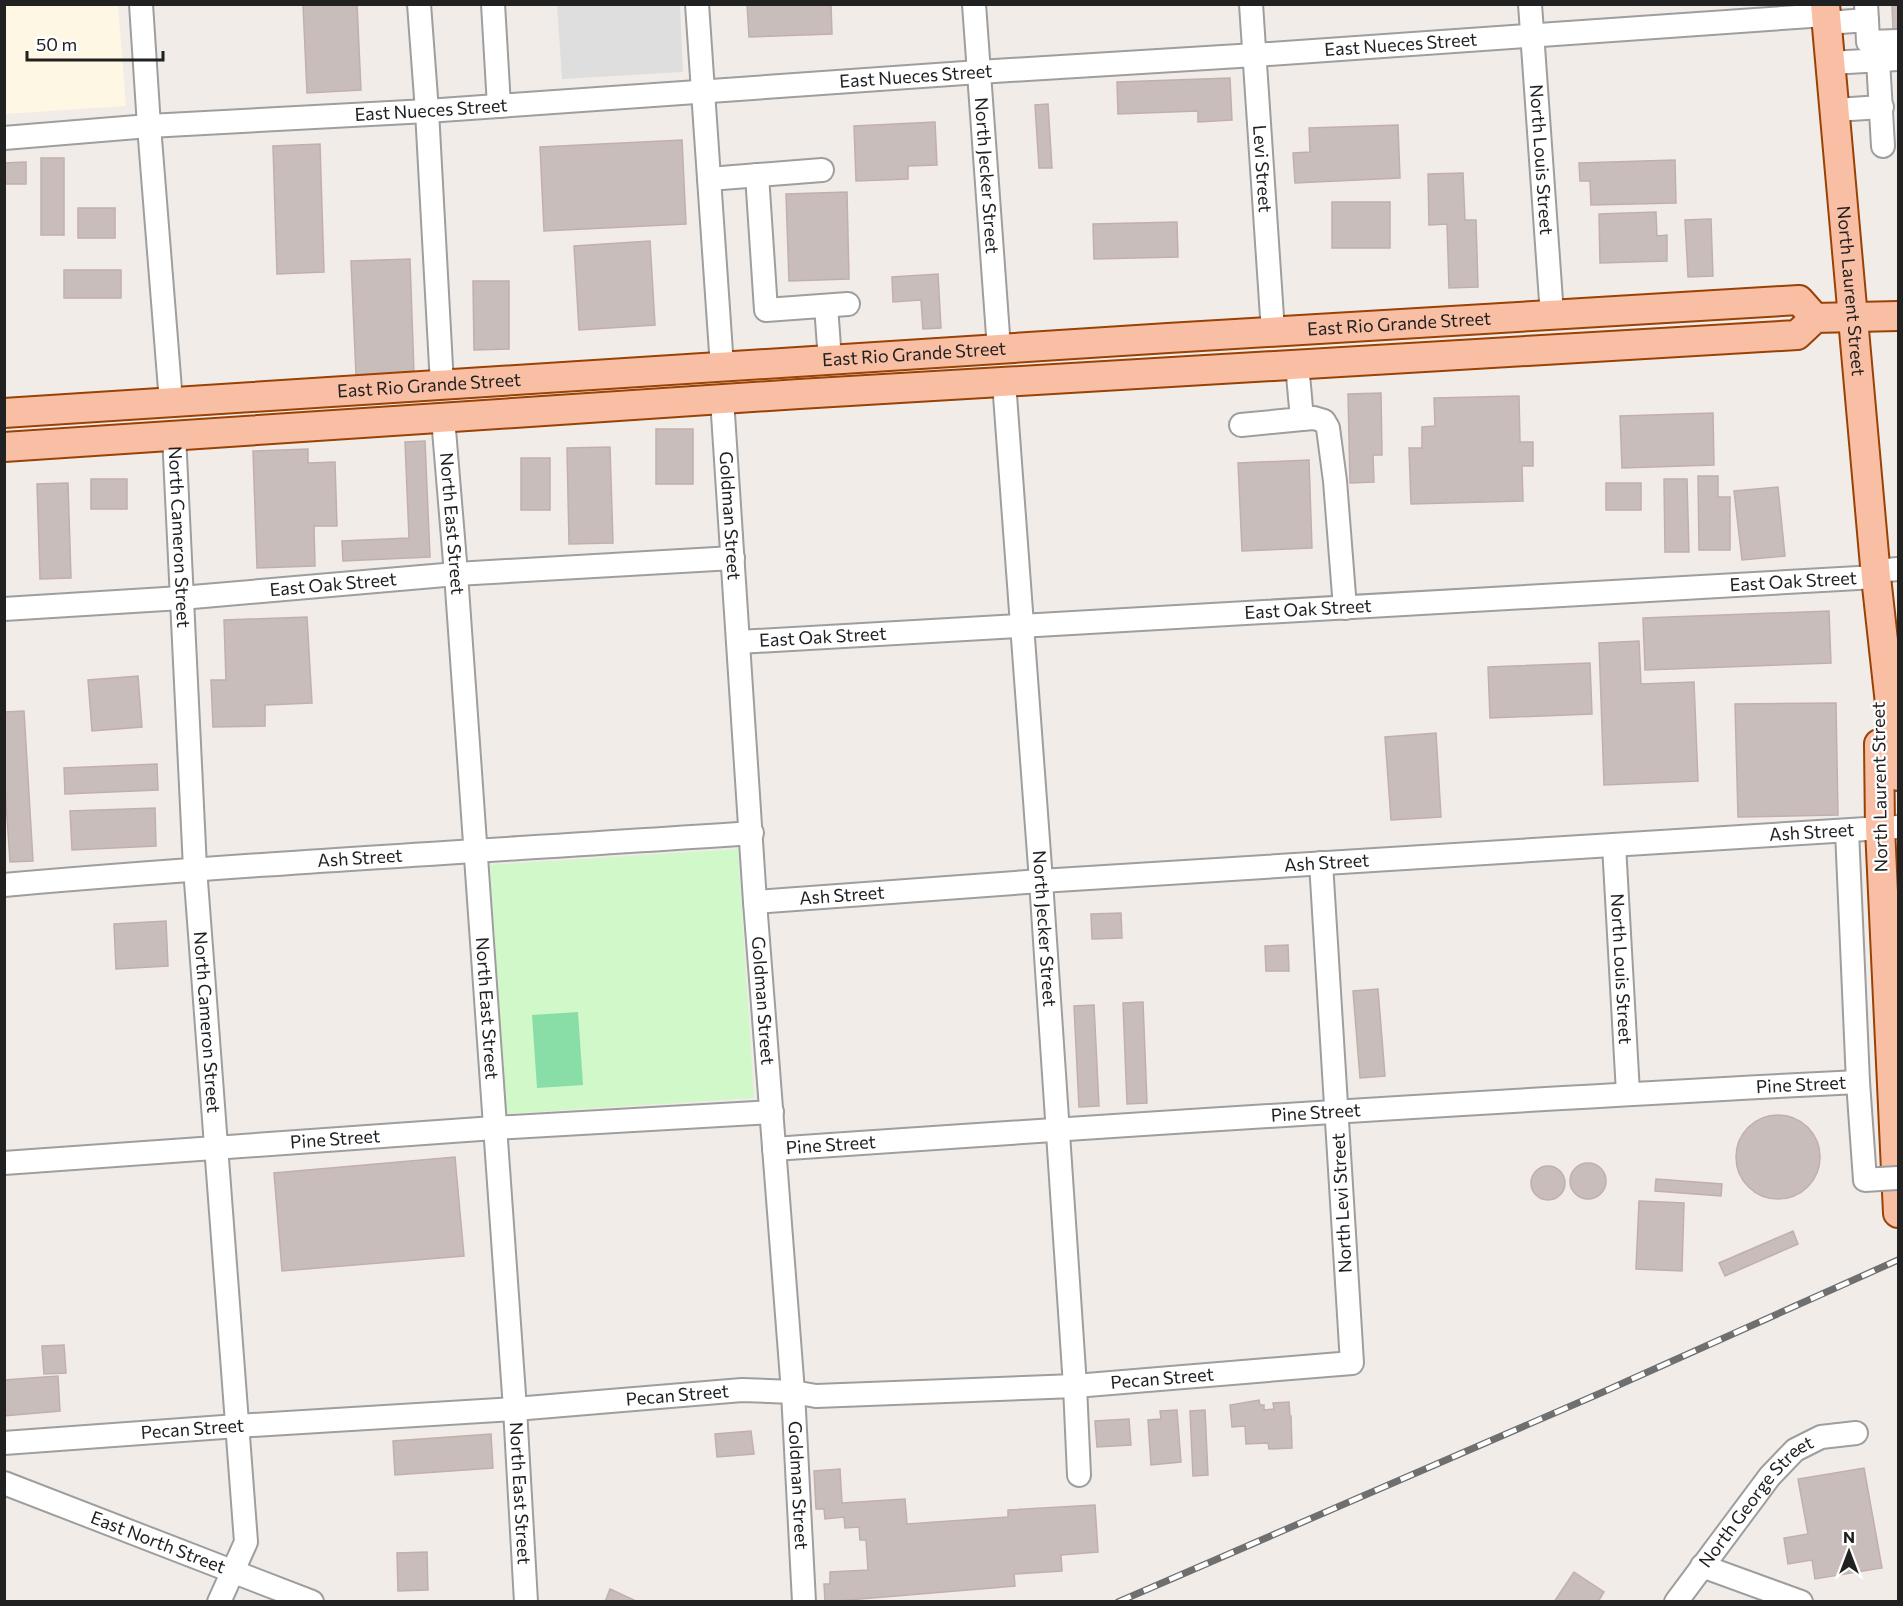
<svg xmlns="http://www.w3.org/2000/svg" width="1903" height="1606" viewBox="0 0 1903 1606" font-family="Commissioner,sans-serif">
<rect width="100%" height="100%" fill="#f1ece8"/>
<!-- residential -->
<path fill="#dfdede" d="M557,5H680L683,72L562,79Z"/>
<!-- education -->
<path fill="#fef7e4" d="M5,4L118,5L126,106L5,114Z"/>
<!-- park -->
<path fill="#d0f8c8" d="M738,849L754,1098L506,1114L490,865Z"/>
<!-- pitch -->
<path fill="#89dda7" d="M578,1012L583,1085L537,1088L532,1015Z"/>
<!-- building -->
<path fill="#c9bdbb" stroke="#c2afab" stroke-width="1.5" d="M303,4H357L361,90L307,93Z
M747,4H831L832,34L749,37Z
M1892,4H1898V29H1893Z
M1230,78L1232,120L1198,122V111L1118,114L1117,82Z
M1048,104L1052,168H1039L1035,105Z
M935,122L937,165L908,166V179L856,181L854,126Z
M1398,125L1400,178L1295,183L1293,153L1310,152L1309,128Z
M682,140L686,224L544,231L540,147Z
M320,144L324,272L277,274L273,146Z
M41,158H64V235H41Z
M1675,160L1676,203L1591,205L1590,181H1580L1579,163Z
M26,162V184H4V163Z
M1463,173L1465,220H1476L1478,287L1449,288L1447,224L1429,225L1428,174Z
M847,192L849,279L789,281L786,194Z
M1332,202H1390V248H1332Z
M78,208H115V238H78Z
M1656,212L1657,236L1667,235V261L1600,263L1599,214Z
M1711,219L1713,276L1688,277L1685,220Z
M1177,222L1178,257L1094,259L1093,224Z
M650,241L655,325L579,330L574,246Z
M410,259L414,373L356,375L351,261Z
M64,270H121V298H64Z
M938,274L941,328L923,329L921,300L893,302L892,277Z
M473,281H509V349L474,350Z
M1381,393L1382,455H1373L1374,482L1350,483L1348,394Z
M1519,396L1520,442H1533V466H1522L1523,501L1411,504L1409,448H1422V427L1435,426L1434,398Z
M1713,413L1714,465L1622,468L1620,416Z
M656,429H693V484H656Z
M425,441L430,557L343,561L342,541L409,538L405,442Z
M610,447L613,543L569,544L567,448Z
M308,449V463L335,462L337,526H314L315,566L257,568L253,451Z
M521,458H550V510H521Z
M1309,460L1312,548L1242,551L1238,463Z
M1698,476H1718V497H1730V550H1699Z
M91,479H127V509H91Z
M1664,479H1687L1689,552H1665Z
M68,483L71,578L40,579L37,484Z
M1606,483H1641V510H1606Z
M1778,487L1785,556L1742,560L1734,491Z
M1829,611L1831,663L1645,670L1643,618Z
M307,617L312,703L265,705V726L213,727L211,680H226L224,620Z
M1639,641L1641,684L1694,682L1698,781L1604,785L1599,643Z
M1590,663L1592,714L1490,718L1488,667Z
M138,676L142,727L92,731L88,680Z
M1836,703L1838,815L1738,817L1735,704Z
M24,711L33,861L10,862L4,774V712Z
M1436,733L1441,817L1391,820L1385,737Z
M157,764L158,790L65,794L64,768Z
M155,808L156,846L72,850L70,811Z
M1121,913L1122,938L1092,939L1091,914Z
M166,921L168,966L116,969L114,924Z
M1288,945L1289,971H1266L1265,946Z
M1378,989L1385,1076L1360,1078L1353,991Z
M1143,1002L1147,1103L1127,1104L1123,1003Z
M1094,1005L1099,1106L1079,1107L1074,1006Z
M1736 1157a42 42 0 1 1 84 0a42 42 0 1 1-84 0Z
M455,1157L464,1256L282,1271L274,1173Z
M1570 1181a18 18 0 1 1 36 0a18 18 0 1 1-36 0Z
M1531 1183a17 17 0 1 1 34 0a17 17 0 1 1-34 0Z
M1656,1179L1722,1184L1721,1196L1655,1191Z
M1639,1201L1684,1203L1682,1271L1636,1269Z
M1793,1231L1798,1244L1725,1276L1719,1263Z
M64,1345L66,1373L44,1374L42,1346Z
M58,1376L60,1411L4,1416V1380Z
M1259,1400L1260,1405H1264V1410L1274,1409L1273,1403L1289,1402L1290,1416H1291L1292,1448L1269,1449L1268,1443L1246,1444L1245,1426L1232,1427L1230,1405Z
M1177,1410L1181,1462L1151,1465L1148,1420L1161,1419L1160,1411Z
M1205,1410L1208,1475L1193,1476L1190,1411Z
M1129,1419L1131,1445L1097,1447L1095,1421Z
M751,1431L754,1454L717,1457L715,1434Z
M491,1434L493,1468L395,1475L393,1441Z
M1864,1468L1882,1568L1815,1579L1812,1560L1788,1564L1784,1538L1808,1534L1798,1479Z
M840,1469L842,1503L905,1499L907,1524L1008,1517V1510L1095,1505L1098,1552L1061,1555L1062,1571L1014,1574L1015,1586L825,1602L824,1584H830V1572L868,1570L866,1540H860L859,1527L845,1528L844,1517L825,1519L824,1509H816L814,1471Z
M427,1552L428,1590L398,1591L397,1553Z
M1574,1572L1604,1592L1598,1602H1554Z
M610,1589L634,1600L633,1602H605Z"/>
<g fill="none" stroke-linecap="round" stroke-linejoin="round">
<defs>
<g id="minor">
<path d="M141,4L149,126L171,402"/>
<path d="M419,4L427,111L442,385"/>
<path d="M493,4L499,106"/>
<path d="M697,4L722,367"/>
<path id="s1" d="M974,4L999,349"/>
<path id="s2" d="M1251,4L1273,332"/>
<path id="s3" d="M1530,4L1552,315"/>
<path d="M1867,20L1868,42L1898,41"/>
<path d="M1827,23L1867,20L1866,4"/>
<path d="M1878,60L1883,146"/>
<path d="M1831,63L1898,59"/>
<path d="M1835,110L1882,107"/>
<path id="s4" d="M4,138L149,126L427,111L979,72L1255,55L1825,15"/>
<path d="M757,175L766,310L848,304"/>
<path d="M709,179L822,170"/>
<path d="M826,306L830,360"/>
<path id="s5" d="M1004,382L1041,881L1075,1386L1079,1475"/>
<path id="s6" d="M722,399L755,902L793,1392L804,1602"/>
<path id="s7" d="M443,418L456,574L515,1409L526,1602"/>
<path d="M1302,419L1314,418L1324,421L1328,428L1335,481L1345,608"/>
<path d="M1241,425L1302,419L1297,364"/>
<path id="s8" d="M174,435L195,868L246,1542L219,1602"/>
<path d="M1876,571L1898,569"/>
<path id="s9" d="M4,609L181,598L456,574L733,558"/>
<path id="s10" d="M739,642L1876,577"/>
<path d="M1847,831L1858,1082L1865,1180L1880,1179"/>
<path id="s11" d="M1614,845L1628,1093"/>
<path id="s12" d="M4,885C253,863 503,850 752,833"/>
<path id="s13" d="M755,902L1041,881L1898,827"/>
<path id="s14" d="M774,1149C1135,1124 1496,1100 1858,1082"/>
<path id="s15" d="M4,1163L494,1128L772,1112"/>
<path id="s16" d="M4,1443L237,1426L515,1409L742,1390L793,1392L816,1396L1075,1386L1352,1363L1321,863"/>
<path id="s17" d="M4,1483L312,1602"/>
<path d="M1702,1566L1801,1602"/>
<path id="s18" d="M1676,1602L1770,1476L1795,1450L1821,1437L1856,1433"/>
</g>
<g id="major">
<path id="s19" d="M1825,4L1876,577L1898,776"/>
<path id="s20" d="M4,413L1168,338L1799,300L1815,318"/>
<path d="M4,447L799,394L1797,335L1815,318L1898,316"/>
<path d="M1879,744L1880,828L1898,1213"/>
</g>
</defs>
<!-- minor casing -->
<use href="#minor" stroke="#9e9e9e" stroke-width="26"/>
<!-- major casing -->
<use href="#major" stroke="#994205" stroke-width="32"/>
<!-- minor -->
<use href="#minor" stroke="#fff" stroke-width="22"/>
<!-- major -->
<use href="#major" stroke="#f9bfa5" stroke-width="28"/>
<defs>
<path id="rail" d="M1118,1602L1603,1392L1898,1260"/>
</defs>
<!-- rail casing -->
<use href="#rail" stroke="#6f6f6f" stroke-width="7"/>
<!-- rail -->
<use href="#rail" stroke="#fff" stroke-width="4.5" stroke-dasharray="14" stroke-linecap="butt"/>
<defs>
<path id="minor-bridge" d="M1880,1179L1898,1178"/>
</defs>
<!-- minor-bridge casing -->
<use href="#minor-bridge" stroke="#9e9e9e" stroke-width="26" stroke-linecap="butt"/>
<!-- minor-bridge -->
<use href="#minor-bridge" stroke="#fff" stroke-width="22"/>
</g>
<g text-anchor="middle" stroke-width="4.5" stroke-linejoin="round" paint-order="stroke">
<!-- street labels -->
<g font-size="18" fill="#212121" stroke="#fff">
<text dy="6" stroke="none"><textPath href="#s4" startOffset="1400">East Nueces Street</textPath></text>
<text dy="6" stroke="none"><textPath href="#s4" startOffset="914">East Nueces Street</textPath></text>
<text dy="6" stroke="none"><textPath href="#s4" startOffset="428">East Nueces Street</textPath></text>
<text dy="6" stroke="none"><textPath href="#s3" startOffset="156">North Louis Street</textPath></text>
<text dy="6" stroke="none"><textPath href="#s2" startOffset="165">Levi Street</textPath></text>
<text dy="6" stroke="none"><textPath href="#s1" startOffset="172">North Jecker Street</textPath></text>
<text dy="6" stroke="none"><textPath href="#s19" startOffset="288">North Laurent Street</textPath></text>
<text dy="6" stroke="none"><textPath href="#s20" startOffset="1398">East Rio Grande Street</textPath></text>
<text dy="6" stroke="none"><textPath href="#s20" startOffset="912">East Rio Grande Street</textPath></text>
<text dy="6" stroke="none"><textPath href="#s20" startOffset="426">East Rio Grande Street</textPath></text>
<text dy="6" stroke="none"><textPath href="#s6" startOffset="117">Goldman Street</textPath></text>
<text dy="6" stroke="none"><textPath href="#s7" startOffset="106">North East Street</textPath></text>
<text dy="6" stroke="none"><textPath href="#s8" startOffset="102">North Cameron Street</textPath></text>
<text dy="6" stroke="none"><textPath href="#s10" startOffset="1056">East Oak Street</textPath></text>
<text dy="6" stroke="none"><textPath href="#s9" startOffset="330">East Oak Street</textPath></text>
<text dy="6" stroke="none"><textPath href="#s10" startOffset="570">East Oak Street</textPath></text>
<text dy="6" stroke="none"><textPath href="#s10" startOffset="84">East Oak Street</textPath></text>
<text transform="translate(1880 787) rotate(-91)" y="6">North Laurent Street</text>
<text dy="6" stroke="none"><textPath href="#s13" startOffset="1059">Ash Street</textPath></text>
<text dy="6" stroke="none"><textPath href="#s12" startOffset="357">Ash Street</textPath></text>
<text dy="6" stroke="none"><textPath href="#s13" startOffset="573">Ash Street</textPath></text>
<text dy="6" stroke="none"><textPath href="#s13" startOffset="87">Ash Street</textPath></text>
<text dy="6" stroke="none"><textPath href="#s5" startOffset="548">North Jecker Street</textPath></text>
<text dy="6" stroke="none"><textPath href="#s11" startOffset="124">North Louis Street</textPath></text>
<text dy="6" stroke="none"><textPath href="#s6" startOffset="603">Goldman Street</textPath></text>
<text dy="6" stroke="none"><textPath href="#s7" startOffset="592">North East Street</textPath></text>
<text dy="6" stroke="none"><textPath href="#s8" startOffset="588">North Cameron Street</textPath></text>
<text dy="6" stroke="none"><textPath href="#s14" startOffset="1029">Pine Street</textPath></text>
<text dy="6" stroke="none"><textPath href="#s14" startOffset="543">Pine Street</textPath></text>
<text dy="6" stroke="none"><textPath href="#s15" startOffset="332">Pine Street</textPath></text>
<text dy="6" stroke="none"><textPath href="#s14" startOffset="57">Pine Street</textPath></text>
<text transform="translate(1342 1203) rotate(-93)" y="6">North Levi Street</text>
<text dy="6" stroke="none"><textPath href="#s16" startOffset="1161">Pecan Street</textPath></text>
<text dy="6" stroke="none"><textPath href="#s16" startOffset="675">Pecan Street</textPath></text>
<text dy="6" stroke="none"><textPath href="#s16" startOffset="189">Pecan Street</textPath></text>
<text dy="6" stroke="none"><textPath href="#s6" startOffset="1089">Goldman Street</textPath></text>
<text dy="6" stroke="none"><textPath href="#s7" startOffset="1078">North East Street</textPath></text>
<text dy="6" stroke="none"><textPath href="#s18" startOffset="129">North George Street</textPath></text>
<text dy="6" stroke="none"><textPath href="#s17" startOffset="165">East North Street</textPath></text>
</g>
</g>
<!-- border -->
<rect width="1903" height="1606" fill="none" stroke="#212121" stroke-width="12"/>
<!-- north arrow -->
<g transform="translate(1849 1552)" stroke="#ffffff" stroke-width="4.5" paint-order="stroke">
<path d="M0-4.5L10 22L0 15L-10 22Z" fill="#212121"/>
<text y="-9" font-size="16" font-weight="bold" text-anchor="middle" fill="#212121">N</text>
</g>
<!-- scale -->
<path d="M27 51v9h136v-9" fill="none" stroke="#212121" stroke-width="3"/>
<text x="36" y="51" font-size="18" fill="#212121" stroke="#ffffff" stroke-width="4.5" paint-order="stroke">50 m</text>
</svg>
